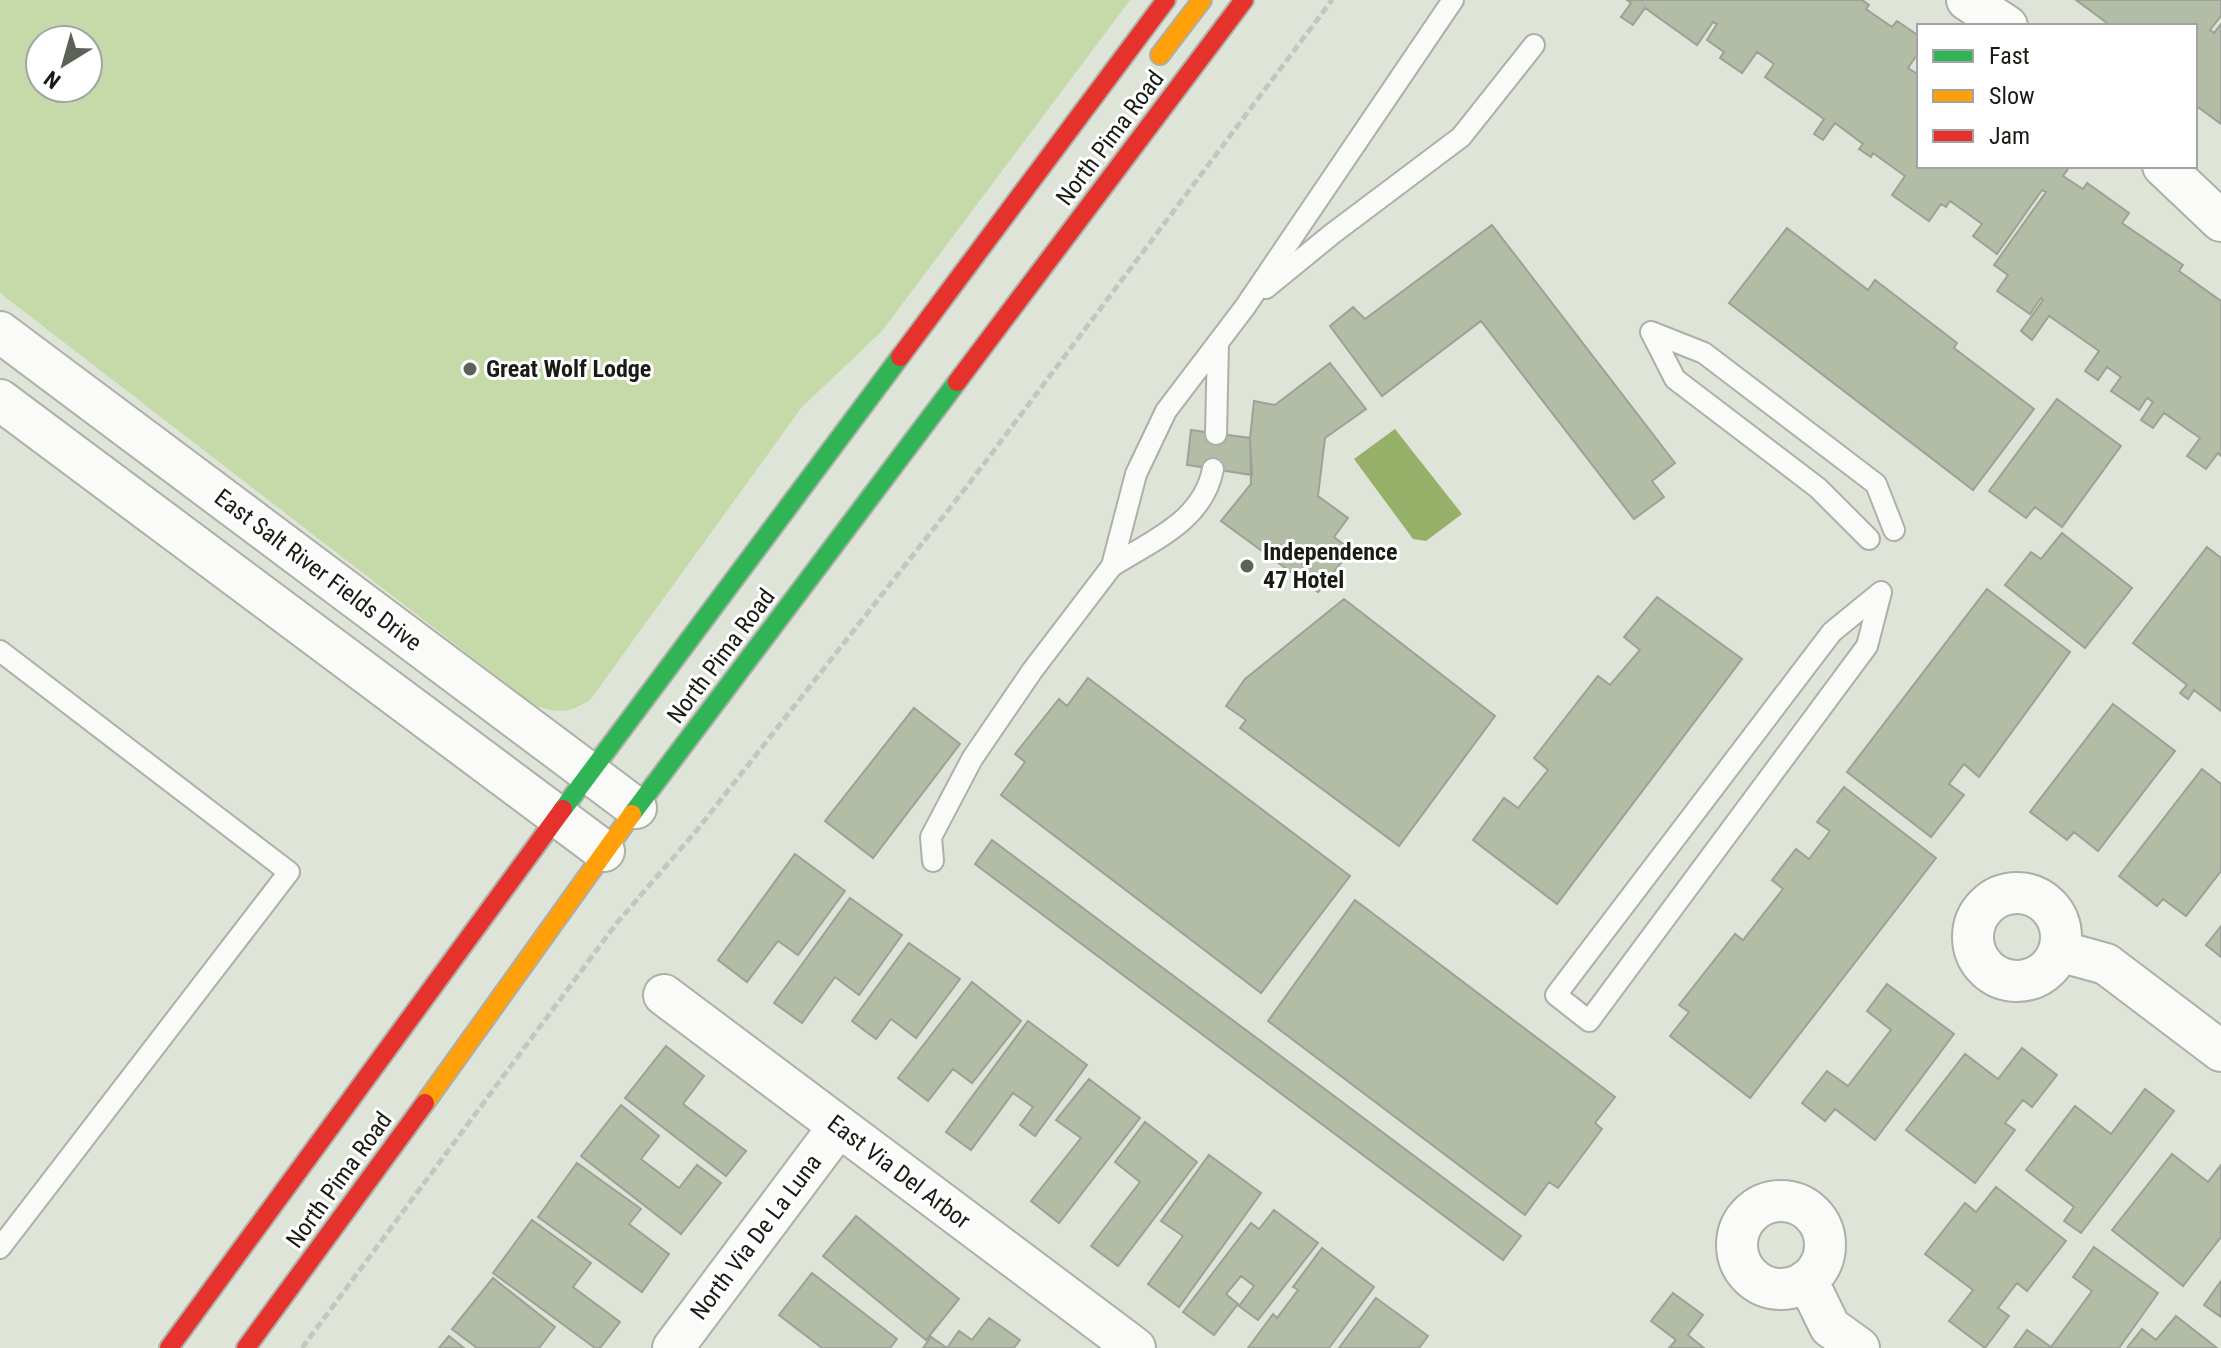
<svg xmlns="http://www.w3.org/2000/svg" width="2221" height="1348" viewBox="0 0 2221 1348" font-family="'Roboto Condensed',sans-serif">
<rect width="100%" height="100%" fill="#dee4d8"/>
<!-- green -->
<path fill="#c5d9a9" fill-rule="evenodd" d="M0,0H1130L882,331L802,407L590,700C568,714 557,713 534,705L0,293ZM40,40H88V88H40Z"/>
<!-- water -->
<path fill="#96b069" d="M1395,429L1462,514L1426,541L1413,539L1354,459Z"/>
<!-- building -->
<path fill="#b3bda5" stroke="#9da198" stroke-width="2" d="M1627,0H1862L1869,5L1866,9L1892,27L1897,21L1919,36V52L1908,68L1919,75V166H2070L2063,176L2083,189L2087,183L2129,213L2122,223L2183,265L2179,271L2221,301V456L2218,453L2206,469L2187,456L2200,438L2164,413L2153,428L2141,420L2153,402L2147,398L2139,410L2111,391L2121,377L2107,367L2098,380L2085,371L2099,351L2049,316L2032,340L2021,331L2043,300L2041,298L2030,314L1997,291L2008,275L1994,265L2046,192L2042,190L1997,254L1973,236L1982,224L1950,201L1946,207L1941,204L1929,221L1892,195L1905,176L1873,153L1871,157L1859,149L1863,144L1835,123L1823,140L1814,134L1824,119L1765,77L1774,64L1757,52L1742,73L1720,58L1724,52L1707,40L1717,24L1713,22L1697,45L1645,8L1633,25L1621,17L1631,3Z
M2076,0H2221V16L2210,30L2214,33L2221,24V124L2195,105V26H2111Z
M1492,225L1675,463L1652,481L1664,497L1634,519L1481,321L1382,396L1330,326L1353,307L1365,319Z
M1787,228L1868,290L1875,280L1957,343L1954,348L2034,409L1973,490L1729,303Z
M1330,363L1366,409L1325,438L1318,496L1348,518L1334,537L1351,550L1318,592L1221,521L1251,484L1250,438L1254,401L1275,405Z
M2057,399L2121,446L2062,527L2035,507L2026,518L1989,491Z
M1191,430L1250,438L1252,475L1187,465Z
M2062,533L2132,588L2085,648L2005,585L2031,552L2041,559Z
M2207,547L2221,558V711L2194,690L2188,699L2180,693L2187,685L2133,643Z
M1987,589L2070,652L1979,777L1964,764L1949,784L1964,795L1931,837L1847,772Z
M1657,597L1742,659L1557,904L1473,840L1504,798L1518,808L1548,770L1534,758L1598,676L1610,685L1640,650L1624,637Z
M1344,599L1495,716L1399,846L1240,728L1246,720L1226,706L1245,679Z
M1088,678L1350,876L1261,993L1001,795L1025,762L1015,754L1059,699L1067,706Z
M2113,704L2175,751L2098,851L2074,832L2067,840L2030,812Z
M914,708L960,744L873,858L825,821Z
M2202,769L2221,784V871L2186,916L2163,899L2157,906L2119,876Z
M1844,787L1936,858L1750,1098L1670,1036L1689,1012L1679,1005L1735,934L1743,940L1783,889L1772,880L1796,849L1809,859L1830,831L1817,822Z
M992,840L1521,1236L1503,1260L975,864Z
M795,854L845,891L798,955L778,941L747,982L718,960Z
M850,898L902,935L859,995L835,977L802,1023L774,1003Z
M1355,900L1615,1097L1595,1123L1602,1129L1558,1188L1549,1182L1525,1215L1268,1021Z
M2221,926V957L2206,945Z
M909,943L960,979L916,1038L891,1019L876,1039L852,1021Z
M972,982L1021,1021L972,1083L953,1069L928,1101L898,1078Z
M1887,984L1954,1034L1875,1140L1835,1109L1825,1121L1802,1103L1827,1071L1848,1086L1891,1030L1867,1011Z
M1028,1021L1087,1065L1035,1136L1020,1125L1033,1107L1013,1093L971,1150L946,1132Z
M666,1046L704,1076L683,1104L746,1151L726,1176L625,1098Z
M2022,1048L2057,1075L2032,1107L2023,1100L2005,1123L2015,1130L1975,1183L1906,1130L1965,1054L1998,1079Z
M1089,1079L1140,1118L1059,1223L1031,1201L1081,1138L1056,1120Z
M2145,1089L2174,1111L2081,1233L2064,1221L2074,1207L2026,1170L2075,1106L2111,1134Z
M621,1105L659,1136L641,1159L679,1188L697,1165L721,1183L681,1234L581,1156Z
M1145,1122L1197,1162L1118,1266L1091,1246L1140,1182L1115,1162Z
M2172,1154L2208,1182L2221,1165V1237L2183,1286L2112,1230Z
M1209,1155L1261,1193L1179,1307L1148,1284L1183,1236L1161,1221Z
M577,1163L641,1209L629,1224L669,1254L642,1292L538,1217Z
M1996,1187L2066,1241L2027,1291L2017,1283L1998,1308L2009,1316L1985,1348L1949,1321L1973,1290L1925,1254L1965,1203L1976,1212Z
M1274,1210L1318,1243L1258,1320L1239,1306L1254,1286L1241,1276L1226,1294L1238,1304L1214,1335L1183,1312L1251,1223L1259,1229Z
M856,1216L959,1299L926,1340L823,1256Z
M532,1220L591,1263L573,1287L620,1322L600,1348H595L493,1273Z
M2094,1247L2158,1293L2119,1348H2014L2027,1330L2051,1347L2092,1291L2073,1277Z
M1322,1248L1374,1287L1329,1348H1248L1273,1314L1277,1318L1298,1290L1293,1287Z
M812,1273L897,1339L890,1348H822L779,1315Z
M493,1278L555,1327L539,1348H477L452,1329Z
M2221,1281V1317L2204,1305Z
M1673,1293L1703,1315L1688,1335L1704,1348H1669L1676,1340L1651,1321Z
M1376,1298L1428,1336L1419,1348H1339Z
M2176,1316L2217,1348H2127L2142,1329L2156,1340Z
M989,1318L1020,1340L1014,1348H923L931,1337L947,1348L959,1331L972,1340Z
M449,1336L464,1348H439Z"/>
<g fill="none" stroke-linecap="round" stroke-linejoin="round">
<defs>
<path id="lane" d="M1266,288L1332,234L1461,137L1534,45
M1651,332L1704,353L1876,484L1894,530
M1651,332L1675,379L1818,488L1869,539
M1216,434L1218,343
M1112,566C1153,540 1203,521 1213,469
M1881,592L1867,646L1589,1021L1556,995L1832,632Z
M0,651L289,872L0,1248
M933,861L931,837L972,759L1032,671L1112,566L1136,474L1166,411L1245,307L1453,0"/>
<path id="street" d="M1967,0L2007,26
M2163,166L2221,221
M0,332L636,808
M0,400L604,851
M1973 937a44 44 0 1 1 88 0a44 44 0 1 1-88 0Z
M2059,951L2106,964L2221,1051
M664,995L1135,1348
M1737 1245a44 44 0 1 1 88 0a44 44 0 1 1-88 0Z
M1807,1280L1830,1327L1859,1348
M673,1348L839,1126"/>
<path id="fast" d="M563,809L900,357
M632,814L957,382"/>
<path id="slow" d="M1160,55L1202,0
M425,1103L632,814"/>
<path id="jam" d="M900,357L1166,0
M957,382L1244,0
M169,1348L563,809
M246,1348L425,1103"/>
</defs>
<!-- lane casing -->
<use href="#lane" stroke="#acb0a7" stroke-width="24"/>
<!-- street casing -->
<use href="#street" stroke="#acb0a7" stroke-width="44"/>
<!-- fast casing -->
<use href="#fast" stroke="#acb0a7" stroke-width="22"/>
<!-- slow casing -->
<use href="#slow" stroke="#acb0a7" stroke-width="22"/>
<!-- jam casing -->
<use href="#jam" stroke="#acb0a7" stroke-width="22"/>
<!-- path -->
<path stroke="#c4c6c2" stroke-width="5" stroke-dasharray="8 4" stroke-linecap="butt" d="M302,1348L616,924L697,830L968,485L1332,0"/>
<!-- lane -->
<use href="#lane" stroke="#fafbf9" stroke-width="20"/>
<!-- street -->
<use href="#street" stroke="#fafbf9" stroke-width="40"/>
<!-- fast -->
<use href="#fast" stroke="#30b455" stroke-width="18"/>
<!-- slow -->
<use href="#slow" stroke="#ff9f0a" stroke-width="18"/>
<!-- jam -->
<use href="#jam" stroke="#e5322d" stroke-width="18"/>
</g>
<!-- markers -->
<g fill="#5d6259" stroke="#fff" stroke-width="3">
<circle cx="470" cy="369" r="8"/>
<circle cx="1247" cy="566" r="8"/>
</g>
<g text-anchor="middle" stroke-width="6" stroke-linejoin="round" paint-order="stroke">
<!-- street labels -->
<g font-size="24" fill="#181c14" stroke="#fff">
<text transform="translate(1110 138) rotate(-53)" y="8">North Pima Road</text>
<text transform="translate(318 570) rotate(37)" y="8">East Salt River Fields Drive</text>
<text transform="translate(721 656) rotate(-53)" y="8">North Pima Road</text>
<text transform="translate(899 1172) rotate(37)" y="8">East Via Del Arbor</text>
<text transform="translate(339 1180) rotate(-54)" y="8">North Pima Road</text>
<text transform="translate(756 1237) rotate(-53)" y="8">North Via De La Luna</text>
</g>
<!-- poi labels -->
<g font-size="24" font-weight="bold" fill="#181c14" stroke="#fff" text-anchor="start">
<text x="486" y="377">Great Wolf Lodge</text>
<text x="1263" y="560">Independence<tspan x="1263" dy="28">47 Hotel</tspan></text>
</g>
</g>
<!-- legend -->
<rect x="1917" y="24" width="280" height="144" fill="#ffffff" stroke="#a3a4a1" stroke-width="2"/>
<rect x="1933" y="50" width="40" height="12" fill="#30b455" stroke="#a3a4a1" stroke-width="2"/>
<text x="1989" y="64" font-size="24" fill="#181c14">Fast</text>
<rect x="1933" y="90" width="40" height="12" fill="#ff9f0a" stroke="#a3a4a1" stroke-width="2"/>
<text x="1989" y="104" font-size="24" fill="#181c14">Slow</text>
<rect x="1933" y="130" width="40" height="12" fill="#e5322d" stroke="#a3a4a1" stroke-width="2"/>
<text x="1989" y="144" font-size="24" fill="#181c14">Jam</text>
<!-- north arrow -->
<g transform="translate(64 64) rotate(217)"><circle r="38" fill="#ffffff" stroke="#a3a4a1" stroke-width="2"/>
<path d="M0-6L14 30L0 20L-14 30Z" fill="#5d6259"/>
<text y="-12" font-size="22" font-weight="bold" text-anchor="middle" fill="#181c14">N</text>
</g>
</svg>
